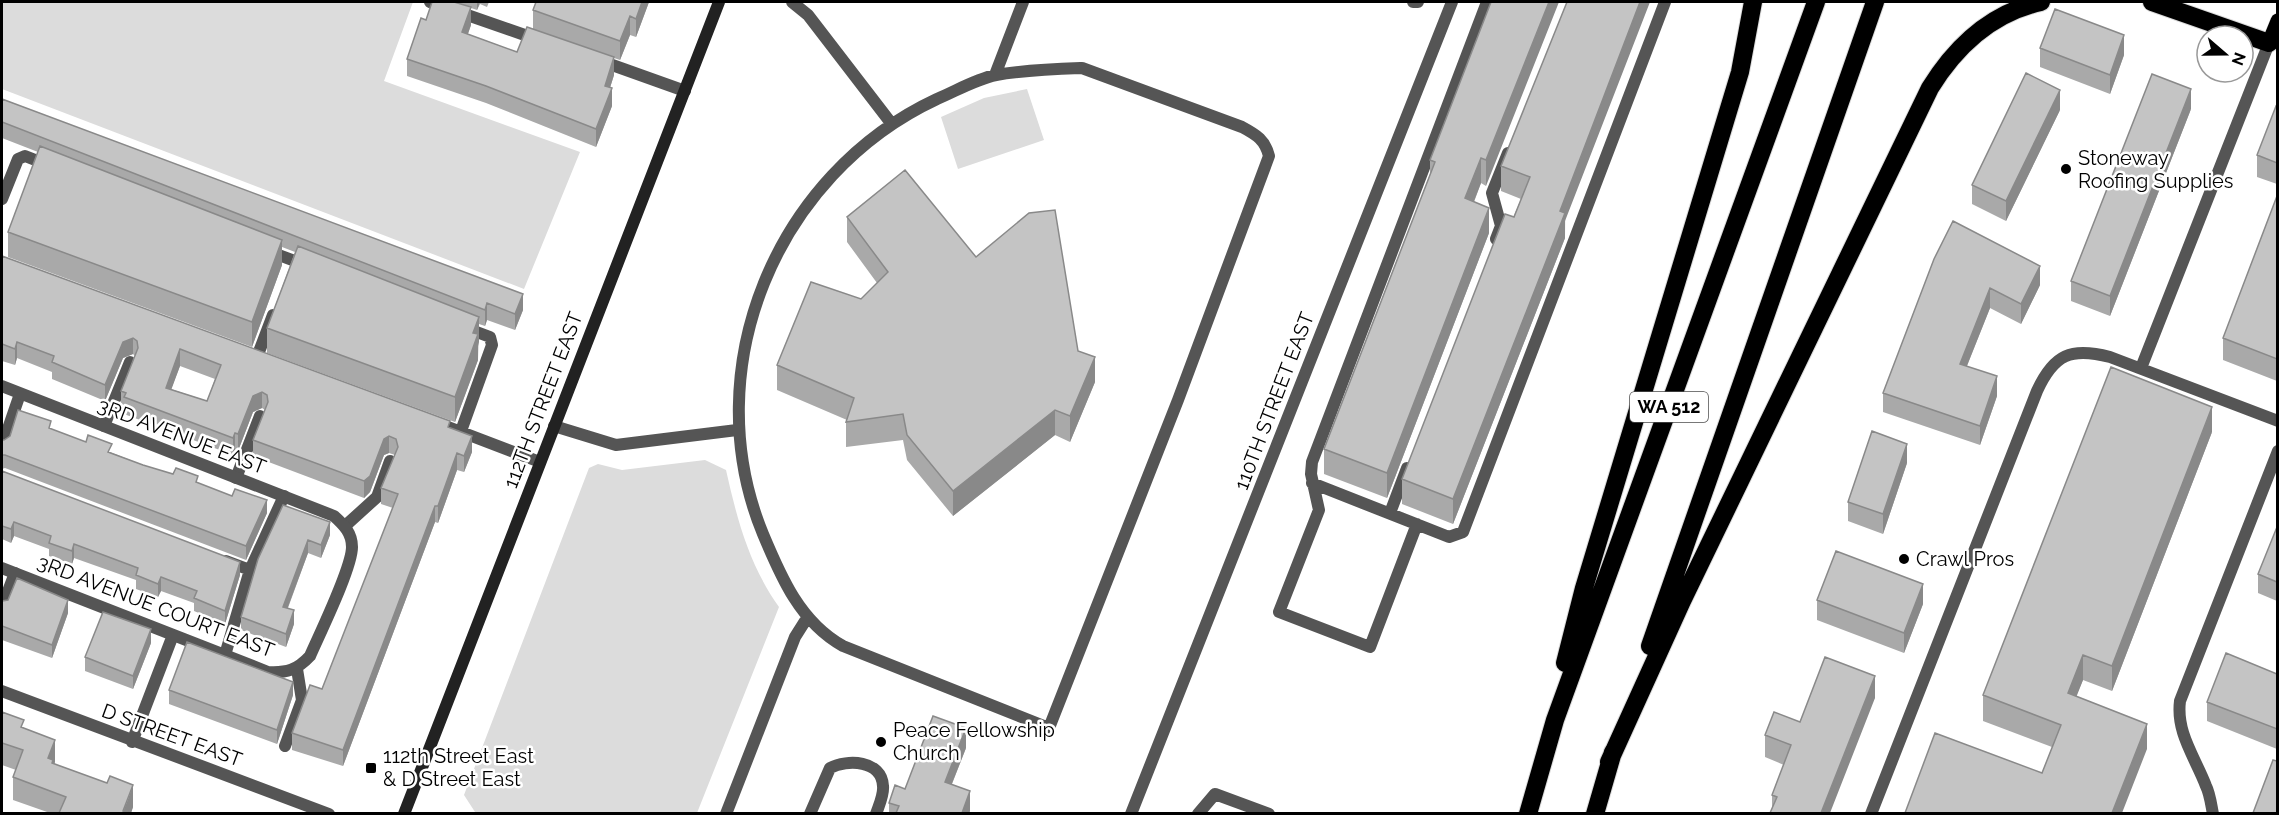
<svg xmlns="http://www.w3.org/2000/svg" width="2279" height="815" viewBox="0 0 2279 815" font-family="Raleway,sans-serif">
<rect width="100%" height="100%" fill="#fff"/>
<!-- green -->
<path fill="#dcdcdc" d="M2,2H413L384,81L580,152L524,289L2,89Z
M1027,89L1044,140L958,169L941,117L984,98Z
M705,460L726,470C737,519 749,565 779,607L697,813L475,812L464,795L589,468L598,464L622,470Z"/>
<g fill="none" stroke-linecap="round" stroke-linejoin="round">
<defs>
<path id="primary" d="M2269,43L2278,21"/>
<path id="highway" d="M2152,2L2269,43
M1650,646L1875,2
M1565,663L1584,588L1740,72L1753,2
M1609,762L1682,601L1930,88C1956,46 1991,13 2041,2
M1528,814L1555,720L1816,2
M1595,814L1613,752"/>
</defs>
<!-- primary casing -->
<use href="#primary" stroke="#dbdbdb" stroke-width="16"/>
<!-- highway casing -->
<use href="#highway" stroke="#dbdbdb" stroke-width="20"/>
<!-- lane -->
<path stroke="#555" stroke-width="12" d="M430,2L539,40
M792,2L808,15L891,123
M1413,2H1418
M601,61L685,91
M1082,68L1242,127C1257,135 1265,140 1269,156L1178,400L1049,728L843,646C800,622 781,577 763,534C695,369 776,174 937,99C956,91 976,79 996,75C1024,70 1054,69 1082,68Z
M995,75L1023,2
M2,199L18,159L25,156L48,165
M1496,239L1501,226L1492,193L1508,153
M268,251L308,266
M257,357L273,315
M2141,368L2269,43
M435,422L540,462
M104,426L130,362
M554,426L616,445L737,430
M461,431L492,345L490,337L466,328
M2,446L20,394
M236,478L260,416
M1312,483L1449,537L1463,532L1665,2
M1390,513L1407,468
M1417,524L1370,647L1279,612L1319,510L1311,474L1312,462L1487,2
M345,526L377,497L390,461
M226,561L250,570
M2,607L15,573
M225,655L250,570L284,496
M285,746L302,700L297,669
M726,814L795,637L807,618
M810,814L830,768C847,759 882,760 883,786C884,795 879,805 876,814
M1131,814L1452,2
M1198,814L1215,794L1269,814
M1871,814L2037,391C2054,354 2071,347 2110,357L2278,421
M2213,814C2211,804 2210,794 2206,786C2195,757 2176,733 2180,701L2278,451"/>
<!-- street -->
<path stroke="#555" stroke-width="12" d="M2,386L334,516C344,525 352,533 352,547C352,568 320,633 310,656C297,670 287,673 268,672L2,568
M2,691L329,814
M132,742L173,635"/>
<!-- secondary -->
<path stroke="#222" stroke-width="12" d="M404,814L719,2"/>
<!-- primary -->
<use href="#primary" stroke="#000" stroke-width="15"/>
<!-- highway -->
<use href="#highway" stroke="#000" stroke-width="18"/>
</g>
<!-- wall -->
<path fill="#a9a9a9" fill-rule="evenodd" d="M432,2H489L487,7L480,4L477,10L471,8V25L468,34L517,52L533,29V10L649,2L636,37L630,35L620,60L614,58V75L610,88L612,106L596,147L486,103L407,76V59L426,20Z
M1491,2L1486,186L1481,183L1474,202L1489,233L1387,498L1324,474V449L1430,174V160Z
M1567,2L1565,238L1453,524L1402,504V479L1521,199L1501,191V166Z
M2040,48L2124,55L2110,94L2040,67Z
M2,99L523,310L515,330L487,320L485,326L479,324L478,360L455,422L267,353V328L295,252L282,247V265L252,347L8,257V232L38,152L2,138Z
M2277,107V184L2257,177V155Z
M2191,109L2110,316L2071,301V281Z
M2060,110L2006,221L1972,204V185Z
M2277,196V381L2223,360V338Z
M847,217L976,257L1078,351L1095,382L1070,442L1055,435L953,516L907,460L903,440L846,447V422L847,420L777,390V365L861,299L877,283L847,242Z
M2,257L450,428L472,452L464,472L457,470L438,523L435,522L343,766L292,750V733L322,689L393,508L381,504V488L395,455L389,453L384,455L370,492L364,498L253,456V440L265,410L262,408L253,412L238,451L235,450L233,455L124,414V408L121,407V391L135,356L133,354L123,358L105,401L52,379V372L17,358L15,365L2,361ZM180,366L215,379L207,401L171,389Z
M1934,259L2040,285L2021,324L1990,308L1967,366L1997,396L1980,445L1883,412V393Z
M51,429L143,465L198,483L267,513L246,560L5,468L2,469V440H4Z
M2212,432L2112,691L2083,680L2076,696L2147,749L2042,773L2052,747L1983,721V695Z
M1907,463L1883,534L1848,521V502Z
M2,471L240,575L225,624L194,611V603L161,591L158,597L136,589V580L74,558L72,564L49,556V549L14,536L11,543L2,539Z
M283,505L330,535L321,558L308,553L288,608L294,624L286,647L241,630V617Z
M2277,527V601L2258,593V574Z
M1817,600L1923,604L1904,653L1817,620Z
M2,601L68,613L52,658L2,640Z
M151,643L133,689L85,671V657Z
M2277,674V749L2207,721V702Z
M169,690L293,695L277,744L169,704Z
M1875,698L1772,808V795L1784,765L1765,757V735L1800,722Z
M2,712L24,728L55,762L54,764L133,807L131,813H50L13,800V777L16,770L2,765Z
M966,748L952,784L970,811L969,813H889V803L905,789Z"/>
<!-- shaded-wall -->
<path fill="#898989" d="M477,2H480L477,10Z
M642,2H649L636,37V19Z
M1549,2H1559L1486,186V160Z
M1640,2H1650L1565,221V238L1453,524V499L1560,211Z
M471,7V25L462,50V32Z
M630,16V35L620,60V41Z
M2124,35V55L2110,94V75Z
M614,57V75L605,103V86Z
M612,88V106L596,147V129Z
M2191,89V109L2110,316V296Z
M2060,90V110L2006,221V201Z
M1481,158V183L1465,224V198Z
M1489,208V233L1387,498V473Z
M282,240V265L252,347V322Z
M2040,266V285L2021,324V304Z
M1990,288V308L1960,383V364Z
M523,294V310L515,330V314Z
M487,303V320L485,326V310Z
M479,317V342L478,346V360L455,422V397L473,333Z
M133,338V354L123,358L105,401V385L123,342Z
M17,342V358L15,365V349Z
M180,349V366L166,404V388Z
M1095,357V382L1070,442V416Z
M1997,376V396L1980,445V426Z
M262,392V408L253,412L238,451V434L253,396Z
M3,405V418L2,423V409Z
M2212,407V432L2112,691V666Z
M1055,410V435L953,516V491Z
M235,433V450L233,455V438Z
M389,436V453L384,455L370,492L364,498V481L384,439Z
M472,436V452L464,472V456Z
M1907,444V463L1883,534V514Z
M457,453V470L438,523V506Z
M267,500V513L246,560V546Z
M435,506V522L343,766V750Z
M14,522V536L11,543V529Z
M330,522V535L321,558V545Z
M308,540V553L283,620V607Z
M74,544V558L72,564V551Z
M240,562V575L225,624V611Z
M161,577V591L158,597V584Z
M1923,584V604L1904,653V633Z
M68,600V613L52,658V645Z
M294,610V624L286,647V634Z
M151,629V643L133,689V676Z
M2083,655V680L2068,718V693Z
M1875,676V698L1830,813H1821Z
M293,682V695L277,744V730Z
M2147,724V749L2122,813H2112Z
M966,728V748L945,801V782Z
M55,740V762L53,766L48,758Z
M133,785V807L131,813H123Z
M970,791V811L969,813H962Z"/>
<!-- building -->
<path fill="#c4c4c4" stroke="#898989" stroke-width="1.5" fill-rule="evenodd" d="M432,2H454L471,7L462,32L517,52L527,27L614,57L605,86L612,88L596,129L486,86L407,59L421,18L426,20Z
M536,2H642L636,19L630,16L620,41L533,10Z
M1491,2H1549L1486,160L1481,158L1465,198L1489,208L1387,473L1324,449L1435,162L1430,160Z
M1567,2H1640L1560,211L1565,213L1453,499L1402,479L1505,214L1514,217L1530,177L1501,166Z
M2055,9L2124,35L2110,75L2040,48Z
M2026,73L2060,90L2006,201L1972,185Z
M2152,74L2191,89L2110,296L2071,281Z
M2,99L523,294L515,314L487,303L485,310L2,122Z
M2276,106L2277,107V163L2257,155Z
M40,146L282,240L252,322L8,232Z
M905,170L976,257L1029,213L1055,210L1078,351L1095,357L1070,416L1055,410L953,491L907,435L903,414L846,422L854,398L777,365L811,282L861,299L888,272L847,217Z
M2277,196V359L2223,338Z
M1953,221L2040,266L2021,304L1990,288L1960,364L1997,376L1980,426L1883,393L1934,259Z
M298,246L479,317L473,333L478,334L455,397L267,328Z
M2,256L450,421L448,427L472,436L464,456L457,453L438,506H435L343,750L292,733L310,685L322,689L398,494L381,488L398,447L396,439L389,436L384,439L370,476L364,481L253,440L268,402L267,395L262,392L253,396L238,434L235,433L233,438L124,397L126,393L121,391L138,348L137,341L133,338L123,342L105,385L52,362L54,356L17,342L15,349L2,344ZM180,349L221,365L207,401L166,388Z
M2111,367L2212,407L2112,666L2083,655L2068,693L2147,724L2112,813H1905L1935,733L2042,773L2061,725L1983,695Z
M18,410L51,421L49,428L86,442L88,435L112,444L108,452L143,465L173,474L176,468L198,476L196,482L232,496L235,489L267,500L246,546L5,455H2V440H4L10,436Z
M1872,431L1907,444L1883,514L1848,502Z
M2,471L240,562L225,611L194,598L197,591L161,577L158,584L136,575L138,568L74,544L72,551L49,543L51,536L14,522L11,529L2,526Z
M283,505L330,522L321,545L308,540L283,607L294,610L286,634L241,617L258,559Z
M2277,527V582L2258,574Z
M1836,551L1923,584L1904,633L1817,600Z
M17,578L68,600L52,645L2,626V601L8,600Z
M103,612L151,629L133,676L85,657Z
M187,642L293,682L277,730L169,690Z
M2226,653L2277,674V729L2207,702Z
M1825,657L1875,676L1821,813H1770L1777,797L1772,795L1791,745L1765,735L1774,712L1800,722Z
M2,712L24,720L21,727L55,740L48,758L53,760L52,763L107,783L110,776L133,785L123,811L129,813H59L66,797L13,777L23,750L2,743Z
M933,716L966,728L945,782L970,791L962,813H896L899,806L889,803L895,785L905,789Z
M2273,760L2277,761V813H2253Z"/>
<!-- markers -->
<g fill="#000" stroke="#fff" stroke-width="2">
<circle cx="2066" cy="169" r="6"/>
<circle cx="1904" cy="559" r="6"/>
<circle cx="881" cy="742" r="6"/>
<rect x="365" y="762" width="12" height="12" rx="3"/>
</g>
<g text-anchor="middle" stroke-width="5" stroke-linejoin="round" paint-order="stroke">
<!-- shield labels -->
<rect fill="#fff" stroke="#4c4c4c" stroke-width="1.5" x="1630" y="392" width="78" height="30" rx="4.5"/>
<g font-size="18" font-weight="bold" fill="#000">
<text x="1669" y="413">WA 512</text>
</g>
<!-- poi labels -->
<g font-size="20" fill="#000" stroke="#fff" text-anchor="start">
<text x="2078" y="165">Stoneway<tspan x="2078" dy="23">Roofing Supplies</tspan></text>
<text x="1916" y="566">Crawl Pros</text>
<text x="893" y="737">Peace Fellowship<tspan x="893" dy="23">Church</tspan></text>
<text x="383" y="763">112th Street East<tspan x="383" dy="23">&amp; D Street East</tspan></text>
</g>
<!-- street labels -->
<g font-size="20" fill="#000" stroke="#fff">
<text transform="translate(543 400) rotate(-69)" y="7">112TH STREET EAST</text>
<text transform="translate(1274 401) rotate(-69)" y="7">110TH STREET EAST</text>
<text transform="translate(182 436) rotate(21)" y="7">3RD AVENUE EAST</text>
<text transform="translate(156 606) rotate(21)" y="7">3RD AVENUE COURT EAST</text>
<text transform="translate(172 735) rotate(20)" y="7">D STREET EAST</text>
</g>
</g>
<!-- border -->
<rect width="2279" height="815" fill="none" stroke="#000000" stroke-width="6"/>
<!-- north arrow -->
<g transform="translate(2225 54) rotate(110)"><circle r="28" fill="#ffffff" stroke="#999999" stroke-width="1.5"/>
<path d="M0-4.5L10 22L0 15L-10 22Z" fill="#000000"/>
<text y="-9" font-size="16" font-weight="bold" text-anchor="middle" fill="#000000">N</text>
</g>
</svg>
